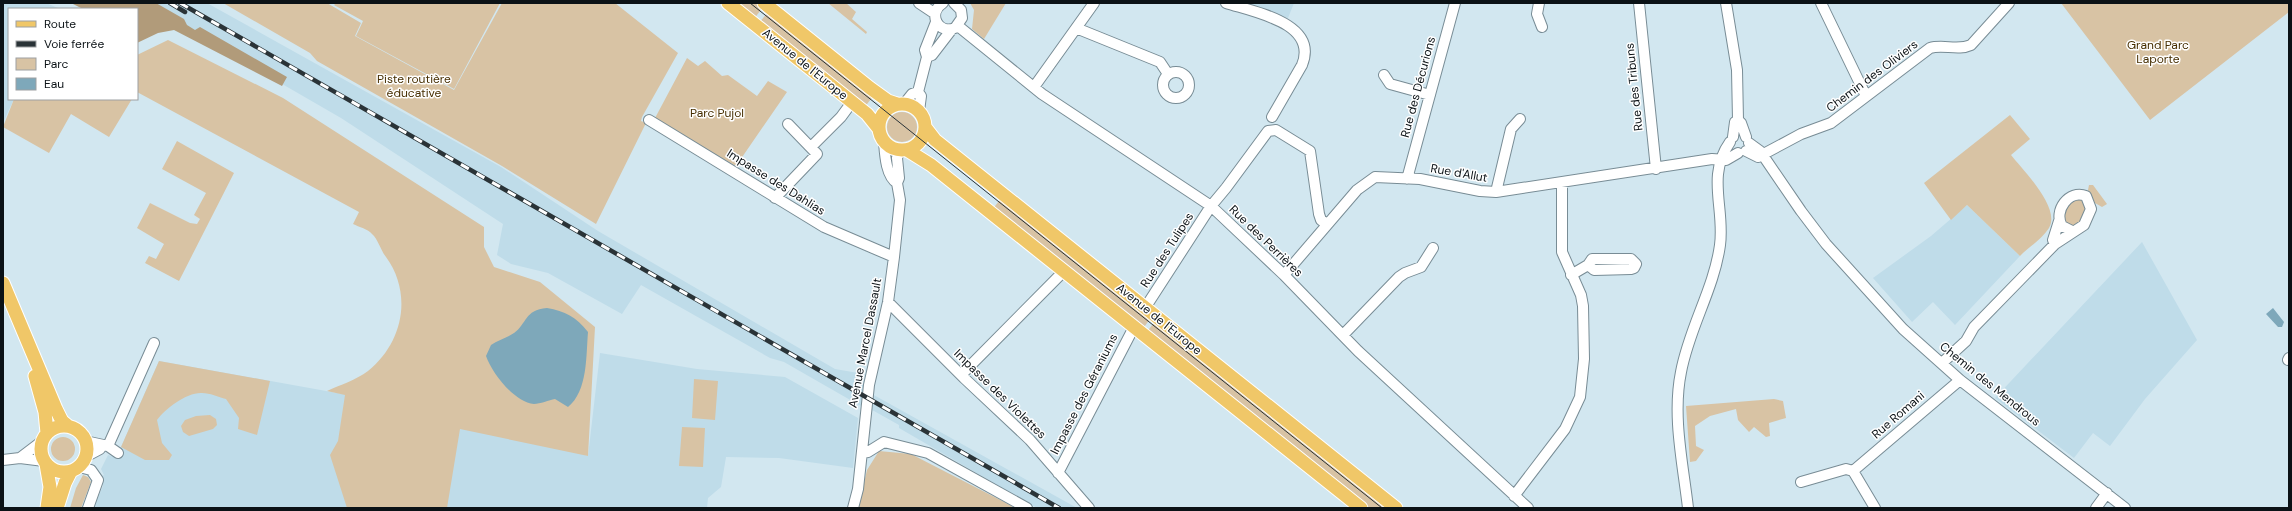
<svg xmlns="http://www.w3.org/2000/svg" width="2292" height="511" viewBox="0 0 2292 511" font-family="'DM Sans',sans-serif">
<rect width="100%" height="100%" fill="#d2e7f0"/>
<!-- built -->
<path fill="#bfdce9" d="M3,3H46L58,8L9,9V99H14L3,123Z
M142,3H207L501,167L598,231L835,369L864,374L863,389L1077,508H1037L899,428V425L874,411L859,405L784,362L770,358L641,285L622,314L548,273L511,264L497,255L503,224L341,118Z
M1245,3H1294L1288,18Z
M1967,205L2020,256L1955,325L1933,302L1912,322L1873,278L1931,236Z
M2142,242L2197,340L2145,399L2110,446L2093,433L2074,458L1995,398Z
M600,353L697,369L785,377L858,418L853,468L779,458L726,457L721,487L708,498L707,508H93L103,486L101,477L104,475L101,469L108,455L111,456L121,447L159,361L465,416L588,456Z"/>
<!-- green -->
<path fill="#d8c3a4" d="M223,3H327L361,23L355,36L454,90L502,3H615L678,53L642,117L641,121L646,123L596,224L502,166L317,61L310,53Z
M336,3H500L454,89L356,36L363,21L334,5Z
M733,3H758L763,7L754,19Z
M828,3H846L856,12L852,19L867,32L866,34Z
M970,3H1006L984,39L972,29L974,10Z
M2061,3H2289V12L2150,120Z
M769,11L874,95L864,108L758,24Z
M168,40L283,98L484,227V247L494,267L540,282L595,327L588,456L460,429L447,508H347L330,455L338,441L345,395L327,391C340,385 356,380 368,371C403,343 413,294 386,257C381,251 378,239 372,234C368,229 359,227 353,224L359,212L137,92V55Z
M687,58L698,66L705,61L722,76L728,75L757,96L768,81L787,92L736,166L654,120Z
M14,99H132L109,137L71,114L49,153L3,127Z
M887 127a15 15 0 1 1 30 0a15 15 0 1 1-30 0Z
M2010,115L2030,139L2011,155C2023,170 2061,208 2049,228C2042,239 2029,247 2020,256L1967,205L1951,220L1924,183Z
M177,141L234,173L179,281L145,263L149,256L156,259L164,244L137,228L150,203L190,223L197,224L200,219L194,215L206,193L162,169Z
M2089,185H2093L2107,204L2102,207L2095,203L2088,190Z
M1002,197L1150,319L1142,330L992,210Z
M2083,197L2087,215L2075,227L2066,223C2059,210 2071,200 2083,197Z
M1156,320L1391,508H1365L1146,333Z
M159,361L270,381L257,435L238,429L239,418L226,399C218,397 210,393 202,393C187,392 165,409 157,420L162,443L172,455L169,460H145L121,447Z
M694,379L718,381L715,420L692,418Z
M1774,399L1783,401L1786,418L1769,423L1770,436L1766,437L1754,427L1749,432L1738,420L1736,409L1710,416L1695,426L1696,446L1704,450L1696,461L1690,462L1686,406Z
M210,415L216,419L217,425L213,429L189,436L183,432L181,426L185,420L196,416Z
M682,427L705,428L703,467L679,466Z
M51 449a12 12 0 1 1 24 0a12 12 0 1 1-24 0Z
M879,451L911,454L1012,506L1011,508H858L867,470Z
M83,475L88,477L91,482L81,508H70L76,488Z"/>
<!-- forest -->
<path fill="#b19b7a" d="M71,3H156L184,19L187,25L195,30L200,27L287,77L282,86L174,30L158,33L137,43V9H83Z"/>
<!-- water -->
<path fill="#7ea8ba" d="M547,308C565,311 576,317 588,332C586,355 588,391 568,407L555,399C549,400 540,404 534,404C514,402 492,373 486,356L491,345C498,340 507,338 514,333C527,324 524,310 547,308Z
M2273,308L2284,322L2282,327H2278L2266,314Z"/>
<g fill="none" stroke-linecap="round" stroke-linejoin="round">
<defs>
<path id="minor" d="M919,3L934,13
M943,3C927,13 938,35 955,28L962,18L961,10L954,3
M1226,3C1254,12 1319,23 1302,65L1272,117
M1539,3L1537,14L1542,27
M1639,3L1656,169
M1726,3L1737,70L1738,120L1735,122L1733,137
M1821,3L1866,96
M958,26L1042,94L1211,206L1284,275L1358,351L1528,508
M1076,28L1160,62L1168,74
M927,57L932,55L952,29
M1163 85a13 13 0 1 1 26 0a13 13 0 1 1-26 0Z
M1384,75L1390,84L1430,95
M1034,87L1094,3
M904,104L912,94L918,92
M919,111L921,96L918,92L927,57L925,50L936,22
M649,120L824,227L894,257
M1738,120L1741,123L1746,137
M884,142C885,155 886,176 897,183
M1749,143L1760,151L1801,211L1826,244L1903,329L1960,380L2125,508
M811,147L841,117L852,102
M1746,151L1758,157L1801,134L1831,123L1930,48C1943,44 1958,51 1971,45L2009,3
M1407,179L1455,3
M1496,192L1511,129L1520,119
M775,198L817,154L788,124
M2055,244L2053,240L2059,221
M1284,275L1357,190L1375,177L1420,179L1480,191L1496,192L1712,159L1726,160L1738,153
M1571,275L1588,265L1594,270L1631,269L1634,268L1636,264L1631,259H1592L1588,265
M888,302L964,378L1030,440L1089,508
M1145,308L1211,206L1226,188L1268,131L1276,130L1310,151L1319,214L1321,220L1327,224
M1343,335L1399,277L1405,273L1421,267L1433,248
M2288,360L2289,358
M1942,363L1966,341L1974,327L2055,244L2084,225L2091,209L2086,196C2069,189 2053,211 2062,226L2072,231
M962,374L1064,271
M85,441L108,446L118,453
M108,446L154,343
M862,453L868,452L884,442L928,453L1027,508
M85,457L100,449L102,446
M20,458L41,442
M3,460L20,458L44,461
M79,467L91,470L98,480L88,508
M1058,473L1134,327
M1801,482L1846,469L1853,471
M1514,496L1565,429L1580,397L1584,359L1583,306L1581,295L1562,252V183
M853,508L858,489L869,385L888,302L894,257L900,200L897,183L899,178L897,158L900,150
M1688,508C1683,464 1672,416 1681,372C1689,328 1714,289 1720,245C1725,208 1706,176 1730,142
M1875,508L1853,471L1960,380
M2096,508L2107,493"/>
<path id="major" d="M728,3L867,114L879,129
M764,3L870,88L888,101L897,104
M879 127a23 23 0 1 1 46 0a23 23 0 1 1-46 0Z
M925,127L935,140L1396,508
M907,150L931,165L1361,508
M3,283L56,409L62,421L68,426
M35,376L45,412L47,433
M41 449a23 23 0 1 1 46 0a23 23 0 1 1-46 0Z
M46,464L50,487L47,508
M57,508L65,483L71,471"/>
</defs>
<!-- minor casing -->
<use href="#minor" stroke="#788c95" stroke-width="12"/>
<!-- major casing -->
<use href="#major" stroke="#fff" stroke-width="15"/>
<!-- minor -->
<use href="#minor" stroke="#fff" stroke-width="10"/>
<!-- major -->
<use href="#major" stroke="#f0c768" stroke-width="13"/>
<!-- tram -->
<path stroke="#2a3337" stroke-width="1" d="M750,3L1382,508"/>
<defs>
<path id="rail" d="M170,3L185,12
M180,3L1059,508"/>
</defs>
<!-- rail casing -->
<use href="#rail" stroke="#2a3337" stroke-width="4.5"/>
<!-- rail -->
<use href="#rail" stroke="#fff" stroke-width="3" stroke-dasharray="9" stroke-linecap="butt"/>
</g>
<g text-anchor="middle" stroke-width="3" stroke-linejoin="round" paint-order="stroke">
<!-- park labels -->
<g font-size="12" fill="#462e01" stroke="#fff">
<text x="2158" y="49">Grand Parc<tspan x="2158" dy="14">Laporte</tspan></text>
<text x="414" y="83">Piste routière<tspan x="414" dy="14">éducative</tspan></text>
<text x="717" y="117">Parc Pujol</text>
</g>
<!-- street labels -->
<g font-size="12" fill="#0b1216" stroke="#fff">
<text transform="translate(805 64) rotate(39)" y="4">Avenue de l'Europe</text>
<text transform="translate(1872 76) rotate(-37)" y="4">Chemin des Oliviers</text>
<text transform="translate(1418 87) rotate(-75)" y="4">Rue des Décurions</text>
<text transform="translate(1634 87) rotate(-96)" y="4">Rue des Tribuns</text>
<text transform="translate(1459 173) rotate(10)" y="4">Rue d'Allut</text>
<text transform="translate(776 182) rotate(32)" y="4">Impasse des Dahlias</text>
<text transform="translate(1266 241) rotate(44)" y="4">Rue des Perrières</text>
<text transform="translate(1167 250) rotate(-57)" y="4">Rue des Tulipes</text>
<text transform="translate(1159 319) rotate(39)" y="4">Avenue de l'Europe</text>
<text transform="translate(865 343) rotate(-79)" y="4">Avenue Marcel Dassault</text>
<text transform="translate(1990 384) rotate(39)" y="4">Chemin des Mendrous</text>
<text transform="translate(1000 394) rotate(44)" y="4">Impasse des Violettes</text>
<text transform="translate(1084 394) rotate(-63)" y="4">Impasse des Géraniums</text>
<text transform="translate(1898 415) rotate(-41)" y="4">Rue Romani</text>
</g>
</g>
<!-- border -->
<rect width="2292" height="511" fill="none" stroke="#0b1216" stroke-width="8"/>
<!-- legend -->
<rect x="8" y="8" width="130" height="92" fill="#ffffff" stroke="#9da0a2"/>
<rect x="16" y="21" width="20" height="6" fill="#f0c768" stroke="#9da0a2"/>
<text x="44" y="28" font-size="12" fill="#0b1216">Route</text>
<rect x="16" y="41" width="20" height="6" fill="#2a3337" stroke="#9da0a2"/>
<text x="44" y="48" font-size="12" fill="#0b1216">Voie ferrée</text>
<rect x="16" y="58" width="20" height="12" fill="#d8c3a4" stroke="#9da0a2"/>
<text x="44" y="68" font-size="12" fill="#0b1216">Parc</text>
<rect x="16" y="78" width="20" height="12" fill="#7ea8ba" stroke="#9da0a2"/>
<text x="44" y="88" font-size="12" fill="#0b1216">Eau</text>
</svg>
